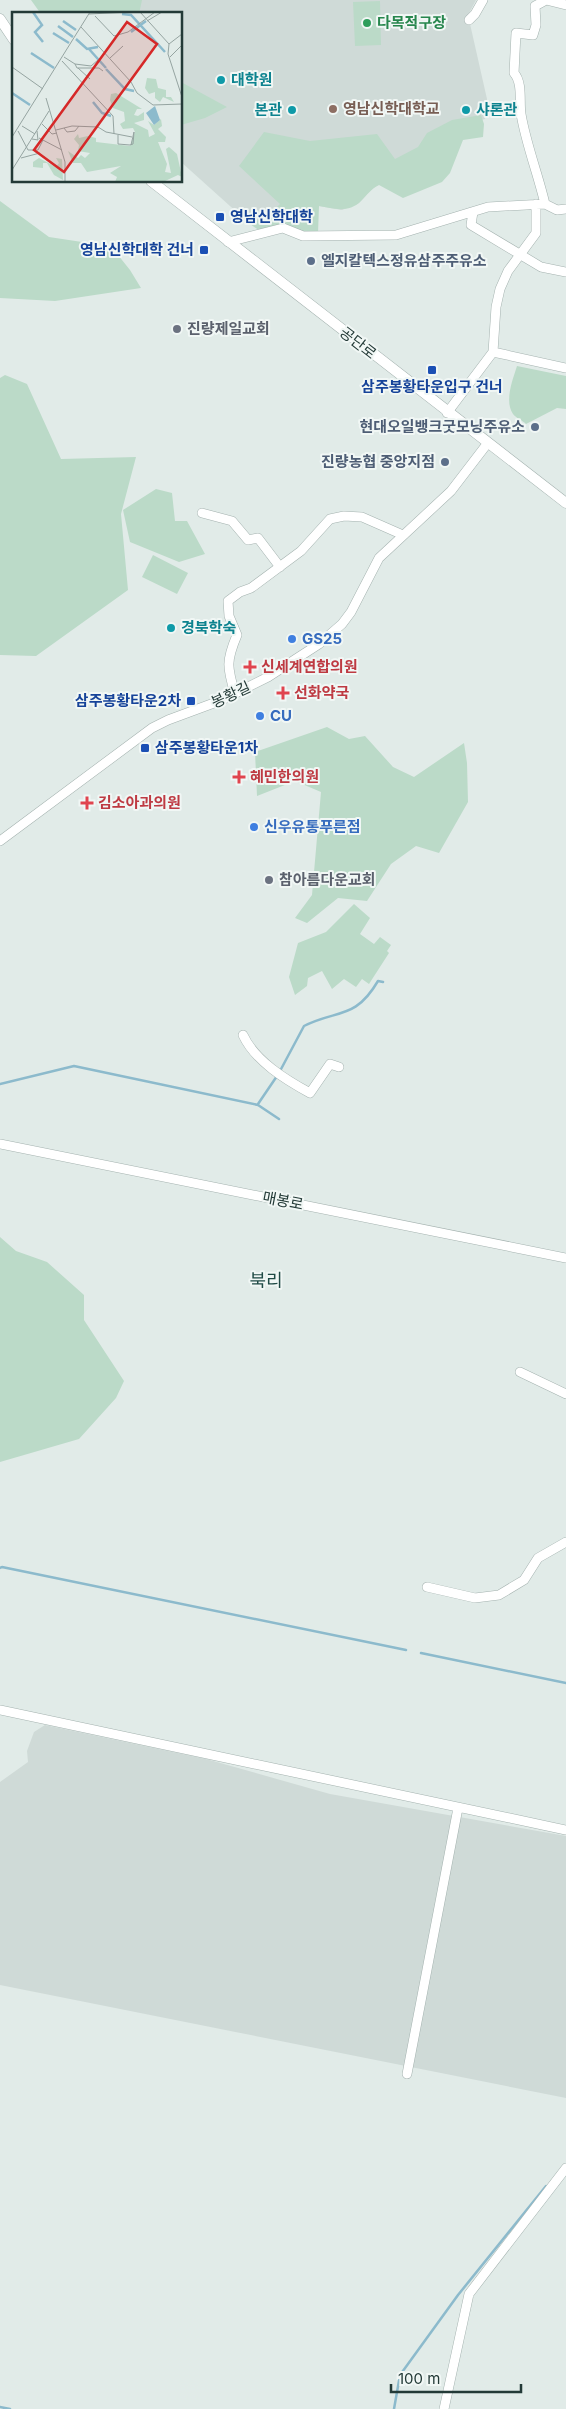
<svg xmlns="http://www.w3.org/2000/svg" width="566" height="2409" viewBox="0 0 566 2409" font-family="Inter,'Noto Sans KR',sans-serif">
<rect width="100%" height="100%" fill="#e1ebe8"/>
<!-- built -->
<path fill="#cfdad7" d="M114,0H476L468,15L487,99L485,119L448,129L442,152L373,188L359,203L342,210L319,206L270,214L250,224L181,162V14H111Z
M45,1725L206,1759L330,1794L566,1836V2098L0,1985V1782L28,1762L27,1751L34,1732Z"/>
<!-- green -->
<path fill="#bbdac8" d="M31,0H142L139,14H41Z
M380,1L381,45L355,46L353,2Z
M181,82L227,107L205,118L181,125Z
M481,115L484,124L483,137L463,140L450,173L442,182L403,198L379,185C371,189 367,195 361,201C349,213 334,209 319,206L318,233L260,231L250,224L270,214L280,204L239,166L264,132L310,141L377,134L395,159L418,147L427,133L452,120Z
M0,201L49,237L82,242L118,255L130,270L141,288L55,301L0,298Z
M517,366L566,376V409L557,408L526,424C523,421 516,418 513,414C504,401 513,379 517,366Z
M5,375L27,384L61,459L136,457L121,514L128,590L36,656L0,655V378Z
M156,489L172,493L175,521H187L205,554L179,562L130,542L123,510Z
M153,555L188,573L177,594L142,577Z
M327,727L349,739L365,736L393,767L414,777L464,743L467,763L468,802L439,853L416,846L391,864L367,901L338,898L307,923L295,918L312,895L321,792L295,781L257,796L255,752Z
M354,904L370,918L360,934L374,944L380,937L391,945L387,951L389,953L369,984L362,979L356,987L344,979L332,989L322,971L308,978L307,986L295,995L289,977L298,943L326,932Z
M0,1237L16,1251L47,1262L84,1295V1320L124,1381L116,1398L79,1439L0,1462Z"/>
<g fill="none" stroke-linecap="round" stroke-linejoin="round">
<!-- stream -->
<path stroke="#8cbacc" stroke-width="2.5" d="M280,1071L304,1026C338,1009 355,1020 378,981L383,982
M0,1084L74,1066L258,1105L279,1119
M258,1104L277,1076
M0,1568L2,1567L406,1650
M421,1653L566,1683
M0,2407L10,2409
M394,2409L400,2375L458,2295L546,2186"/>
<defs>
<path id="minor" d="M469,20L475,14L483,0
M545,204C538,174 526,144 521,114C519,102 523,83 514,73L516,33L533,35L536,25L535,6L546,0L566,5
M473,212L471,225L541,267L566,272
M228,242L283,228L303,236L396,235L488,207L545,204L557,210L566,209
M493,352L496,307L500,289L508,271L536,233V204
M447,413L493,352L566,368
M202,513L232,521L248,540L258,538L280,567
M235,694C227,667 226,661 237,635L229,616L228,601L240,592L251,588L301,551L330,519L344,516L362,517L403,535
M0,841L152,728L168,720L222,700L268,677L319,644L342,624L351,612L379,558L451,491L487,444
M243,1035C255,1061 286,1080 310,1093L330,1064L339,1067
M0,1144L566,1258
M520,1372L566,1394
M427,1587L475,1598L499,1595L524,1580L538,1558L566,1542
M0,1710L566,1830
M407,2074L458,1808
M444,2409L469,2294L566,2168"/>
<path id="tertiary" d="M0,19L14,40
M151,181L566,503"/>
</defs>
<!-- minor casing -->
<use href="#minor" stroke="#a4b2af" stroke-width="10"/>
<!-- tertiary casing -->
<use href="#tertiary" stroke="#a4b2af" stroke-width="11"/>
<!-- minor -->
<use href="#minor" stroke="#fff" stroke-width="9"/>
<!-- tertiary -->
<use href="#tertiary" stroke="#fff" stroke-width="10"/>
</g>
<!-- markers -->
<circle fill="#2e9e5b" stroke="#f1f7f5" stroke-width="2" cx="367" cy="23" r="5"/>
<g fill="#0f9aa8" stroke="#f1f7f5" stroke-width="2">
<circle cx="221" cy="80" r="5"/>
<circle cx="292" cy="110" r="5"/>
<circle cx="466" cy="110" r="5"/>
<circle cx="171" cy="628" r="5"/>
</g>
<circle fill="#8d6e63" stroke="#f1f7f5" stroke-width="2" cx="333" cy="109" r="5"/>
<g fill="#1a4fb4" stroke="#f1f7f5" stroke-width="2">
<rect x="215" y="212" width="10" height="10" rx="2.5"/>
<rect x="199" y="245" width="10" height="10" rx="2.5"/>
<rect x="427" y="365" width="10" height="10" rx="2.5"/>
<rect x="186" y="696" width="10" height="10" rx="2.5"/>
<rect x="140" y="743" width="10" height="10" rx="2.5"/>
</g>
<g fill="#5c6f8a" stroke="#f1f7f5" stroke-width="2">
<circle cx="311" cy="261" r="5"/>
<circle cx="535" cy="427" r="5"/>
<circle cx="445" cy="462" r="5"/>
</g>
<g fill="#6b7280" stroke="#f1f7f5" stroke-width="2">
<circle cx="177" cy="329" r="5"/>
<circle cx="269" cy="880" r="5"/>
</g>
<g fill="#3f7fe0" stroke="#f1f7f5" stroke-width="2">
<circle cx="292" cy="639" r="5"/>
<circle cx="260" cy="716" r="5"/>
<circle cx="254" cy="827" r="5"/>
</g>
<g fill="#e0444e" stroke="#f1f7f5" stroke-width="2">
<path d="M247.5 659.5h5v5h5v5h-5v5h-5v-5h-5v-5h5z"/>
<path d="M280.5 685.5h5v5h5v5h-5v5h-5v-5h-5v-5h5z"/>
<path d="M236.5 769.5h5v5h5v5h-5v5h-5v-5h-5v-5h5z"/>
<path d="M84.5 795.5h5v5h5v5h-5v5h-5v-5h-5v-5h5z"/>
</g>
<g text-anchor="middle" stroke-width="4" stroke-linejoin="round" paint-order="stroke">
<!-- leisure labels -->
<g font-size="15" font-weight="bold" fill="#27864d" stroke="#f1f7f5" text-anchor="start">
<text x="377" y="28">다목적구장</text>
</g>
<!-- culture labels -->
<g font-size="15" font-weight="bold" fill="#0d838f" stroke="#f1f7f5" text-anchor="start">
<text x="231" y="85">대학원</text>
<text x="282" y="115" text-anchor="end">본관</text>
<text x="476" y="115">샤론관</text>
<text x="181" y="633">경북학숙</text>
</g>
<!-- education labels -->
<g font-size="15" font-weight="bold" fill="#785e54" stroke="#f1f7f5" text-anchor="start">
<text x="343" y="114">영남신학대학교</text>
</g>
<!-- transit labels -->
<g font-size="15" font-weight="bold" fill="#164399" stroke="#f1f7f5" text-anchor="start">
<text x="230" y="222">영남신학대학</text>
<text x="194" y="255" text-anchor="end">영남신학대학 건너</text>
<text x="432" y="392" text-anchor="middle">삼주봉황타운입구 건너</text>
<text x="181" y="706" text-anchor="end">삼주봉황타운2차</text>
<text x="155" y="753">삼주봉황타운1차</text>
</g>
<!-- service labels -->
<g font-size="15" font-weight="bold" fill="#4e5e75" stroke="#f1f7f5" text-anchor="end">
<text x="321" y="266" text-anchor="start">엘지칼텍스정유삼주주유소</text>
<text x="525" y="432">현대오일뱅크굿모닝주유소</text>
<text x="435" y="467">진량농협 중앙지점</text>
</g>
<!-- worship labels -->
<g font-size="15" font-weight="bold" fill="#5b616d" stroke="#f1f7f5" text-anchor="start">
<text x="187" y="334">진량제일교회</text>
<text x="279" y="885">참아름다운교회</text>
</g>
<!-- street labels -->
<g font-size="15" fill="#233a37" stroke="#f1f7f5">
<text transform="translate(358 343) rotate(38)" y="5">공단로</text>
<text transform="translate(231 695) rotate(-25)" y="5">봉황길</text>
<text transform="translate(283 1201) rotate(11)" y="5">매봉로</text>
</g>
<!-- shop labels -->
<g font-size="15" font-weight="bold" fill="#366cbe" stroke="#f1f7f5" text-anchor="start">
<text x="302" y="644">GS25</text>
<text x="270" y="721">CU</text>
<text x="264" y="832">신우유통푸른점</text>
</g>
<!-- health labels -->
<g font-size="15" font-weight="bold" fill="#be3a42" stroke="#f1f7f5" text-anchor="start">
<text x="261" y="672">신세계연합의원</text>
<text x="294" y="698">선화약국</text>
<text x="250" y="782">혜민한의원</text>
<text x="98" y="808">김소아과의원</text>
</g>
<!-- quarter labels -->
<g font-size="18" fill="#204b46" stroke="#f1f7f5">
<text x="266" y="1287">북리</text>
</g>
</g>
<!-- overview -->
<g transform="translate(12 12)">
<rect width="170" height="170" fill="#e1ebe8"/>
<path d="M135,66L144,67L146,76L154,78V85H159L162,90L151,85L148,90L143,86V80L137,82L133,76ZM104,81L130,97H125L122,103L126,104L132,100V108L122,111L136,118L137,125L143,122L136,109L142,113L149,107L150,114L146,117L154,125L153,130H146L155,152L153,160L159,161L154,137L157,135L165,142L170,165L166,163L151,170H103L105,165L98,161L109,154L75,160L69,151H61L56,139L66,146L69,143L73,146L78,141L66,139L67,133L62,127L66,122L67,126L76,124L84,126V130L118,134L123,120L121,116L111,117L108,112L113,109L112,100L101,96L98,88L99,82ZM27,146L44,155L47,151L44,146L50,147L51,168L42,163L35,151H31V156L21,155V150Z" fill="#bbdac8"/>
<path d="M143,94L148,108L142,113L134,101Z" fill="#8cbacc"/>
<path fill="none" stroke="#8cbacc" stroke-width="2.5" d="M21,0L30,13L23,20L31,30M110,2L119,3L153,40M51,9L64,18M46,14L61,25M119,20L134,9M41,21L57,31M64,27L75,37L86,35M77,37L94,56M19,41L42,56M94,57L113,77L122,79M0,81L18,93M81,90L90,101L99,104"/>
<path fill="none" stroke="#95a4a1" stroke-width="1" d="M128,0L157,32L156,42L170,85M77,2L118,0M83,4L102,24L116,20L143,0M135,9L150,0M69,15L119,70L125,81L141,93L170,92M157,32L170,22M52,45L63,52L79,54L86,48M158,45L170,33M98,46L111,34M50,49L101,104L102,122M63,52L65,56H87L91,59M0,55L31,77M66,56L78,67M34,86L53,150V170M30,112L40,122L45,121M10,114L23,122M52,116L55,120L63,119L67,114M44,118L60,114L86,115L94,120L120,125M6,119L16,138H26L31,128M106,123V132L118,133L121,132L122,120L119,133M0,125L78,0M27,126L50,138M20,127L26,128L25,119M9,146L28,141M0,158L37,99"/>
<path fill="#d62828" fill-opacity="0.15" stroke="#d62828" stroke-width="2.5" d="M115,10L145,32L52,160L22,138Z"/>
<rect width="170" height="170" fill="none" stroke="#233a37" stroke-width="2.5"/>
</g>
<!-- scale -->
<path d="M391 2384v8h130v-8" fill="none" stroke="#233a37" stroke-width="2.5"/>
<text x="398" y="2384" font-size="15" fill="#233a37" stroke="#f1f7f5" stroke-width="4" paint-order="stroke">100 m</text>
</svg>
